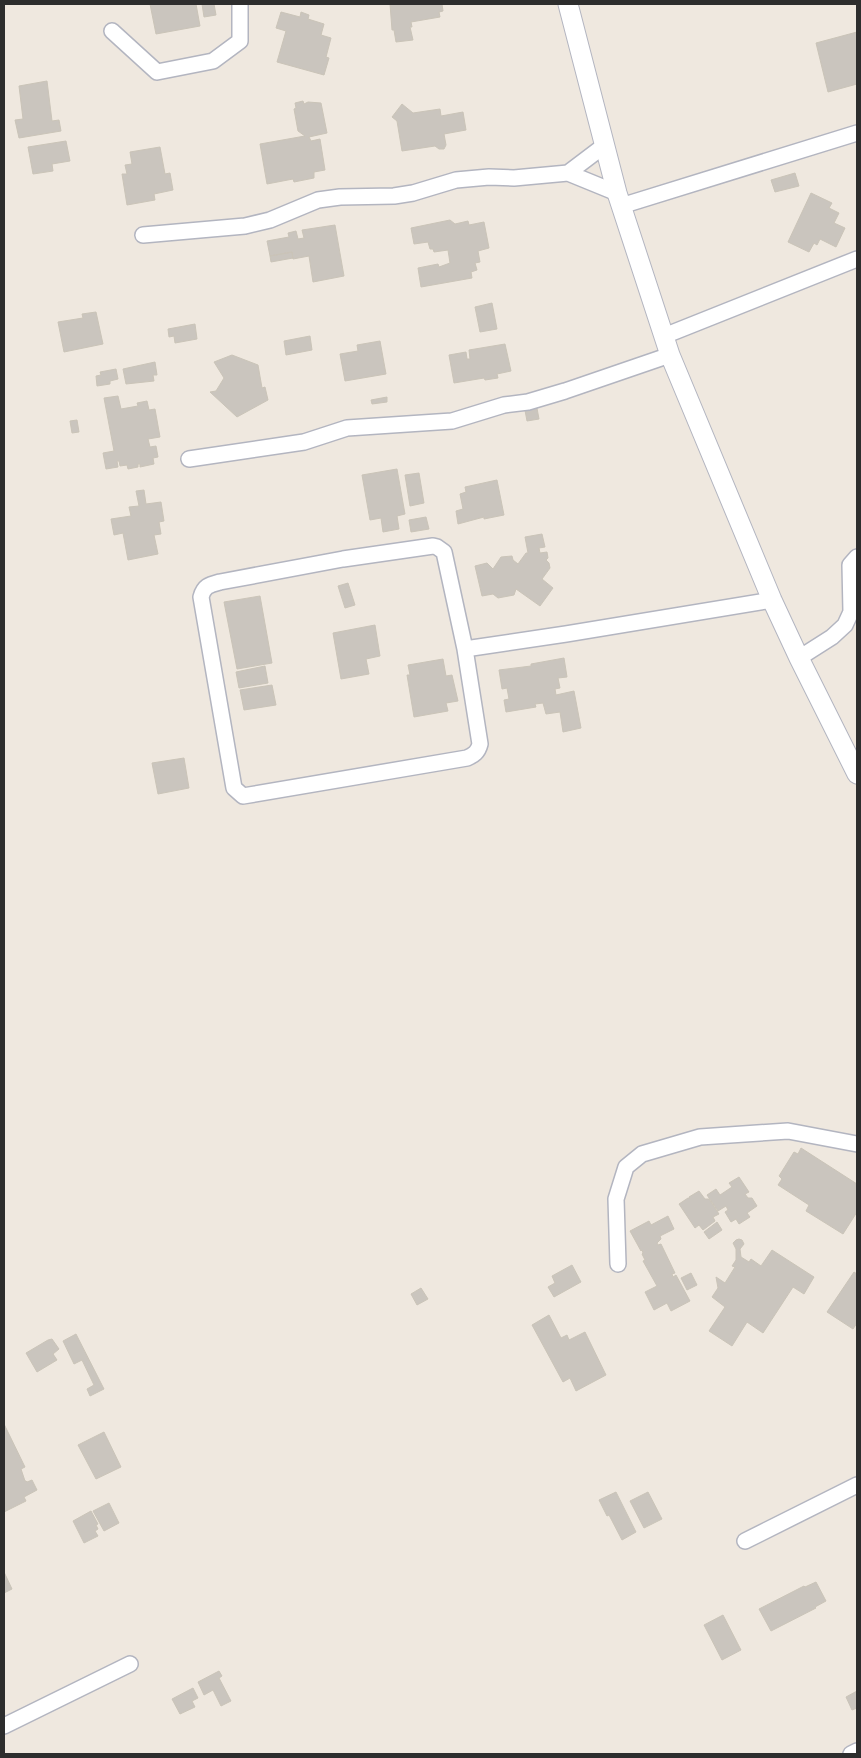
<svg xmlns="http://www.w3.org/2000/svg" width="861" height="1758" viewBox="0 0 861 1758" font-family="Barlow,sans-serif">
<rect width="100%" height="100%" fill="#efe8df"/>
<!-- building -->
<path fill="#cac5be" stroke="#cac4b8" d="M150,4H196L200,26L156,34Z
M202,4H214L216,15L204,17Z
M390,4H442L443,11L439,12L440,17L411,22L412,27H410L413,40L396,42L394,30H392Z
M281,12L300,17L301,12L309,15L308,19L324,24L321,35L331,38L326,57L329,58L324,75L277,62L286,31L276,28Z
M857,32V54H856L857,84L828,92L816,43Z
M47,81L52,121L59,120L61,131L19,138L15,120L23,119L19,86Z
M303,101L304,104L308,102L321,103L327,133L309,137L311,141L320,139L325,170L314,172V178L294,182L293,179L267,184L260,144L305,136L298,131L294,109L296,108L295,103Z
M402,104L413,113L440,109L441,116L463,112L466,130L444,134L446,145L444,149H439L435,146L402,151L397,121L392,117Z
M66,141L70,161L52,164L53,171L33,174L28,147Z
M160,147L165,174L170,173L173,190L154,194L155,200L127,205L122,174H127L125,165L132,164L130,152Z
M795,173L799,186L775,192L771,180Z
M811,193L832,203L829,208L839,213L834,223L845,228L836,247L820,239L817,245L814,243L809,252L788,242Z
M450,220L455,224L468,221L469,225L484,222L489,248L478,251L480,262L475,263L477,270L471,272L472,278L421,287L418,268L438,264L439,267L450,263L448,250L434,252L433,249H430L428,242L414,244L411,228Z
M335,225L344,276L313,282L309,256L293,259L292,252L270,256L267,241L289,237L288,233L296,231L298,239L304,238L302,230Z
M292,252L293,258L271,262L270,256Z
M492,303L497,329L480,332L475,307Z
M96,312L103,344L64,352L58,322L83,318L82,314Z
M195,324L197,339L175,343L174,336L169,337L168,329Z
M310,336L312,350L286,355L284,341Z
M380,341L386,374L345,381L340,354L358,351L357,345Z
M505,344L511,371L497,374L498,378L485,380L484,378L454,383L449,355L466,352L467,359H470L469,350Z
M232,355L258,365L262,388L265,387L268,400L237,417L210,392L216,391L224,378L214,362Z
M155,362L157,375H153L154,381L126,384L123,369Z
M116,369L118,379L110,381V384L97,386L96,376L101,375L100,372Z
M118,396L121,409L138,406L137,403L147,401L149,410L155,409L160,437L148,439L150,447L156,446L158,457L153,458L154,464L140,467V464H138V467L128,469L127,465L120,466L119,461H117L118,467L106,469L103,453L114,451L104,398Z
M387,397V402L372,404L371,400Z
M536,403L539,419L527,421L524,405Z
M77,420L79,432L72,433L70,421Z
M397,469L405,514L397,516L399,529L383,532L381,518L370,520L362,475Z
M419,473L424,503L410,506L405,475Z
M497,480L504,515L484,519V517L458,524L456,511L463,509L460,494L466,492L465,487Z
M144,490L146,504L161,502L164,521L159,522L161,534L154,535L158,554L128,560L123,533L114,535L111,519L131,516L129,507L139,506L136,491Z
M426,517L429,529L411,532L409,520Z
M542,534L545,547L539,548L540,553L547,552L548,558L546,560L549,563L550,568L542,579L553,588L540,606L516,589L514,595L498,598L493,594L482,596L475,566L487,563L493,569L501,557L512,556L513,560L518,564L526,553H528L525,537Z
M348,583L355,605L345,608L338,586Z
M260,596L272,663L237,669L224,602Z
M375,625L380,656L366,659L369,674L341,679L333,633Z
M564,658L567,677L558,678L560,688L555,689L556,695L574,691L581,728L563,732L560,712L546,714L543,703L535,704L536,707L506,712L504,700L509,699L507,688L502,689L499,670L531,666V664Z
M443,659L446,676L452,675L458,701L446,703L448,711L414,717L407,675H410L408,665Z
M265,666L268,683L239,688L236,672Z
M272,685L276,705L244,710L240,690Z
M184,758L189,788L158,794L152,763Z
M801,1148L857,1184V1212L843,1234L806,1211L809,1205L778,1185L782,1179L779,1176L794,1152L798,1154Z
M739,1177L749,1192L745,1194L748,1198H752L757,1206L747,1213L750,1217L739,1224L736,1219L731,1222L725,1212L728,1210L726,1206L718,1211L707,1195L716,1189L720,1195L732,1187L729,1183Z
M699,1191L705,1199H709L719,1214L713,1217L715,1221L703,1230L699,1225L695,1228L679,1204L688,1198H690L689,1197Z
M668,1216L674,1229L660,1236L661,1239L657,1243L658,1245L661,1244L675,1273L672,1274L673,1277L676,1275L690,1301L671,1311L667,1303L654,1310L645,1292L657,1286L643,1261L645,1260L642,1254L643,1253L642,1250L641,1251L630,1231L649,1221L651,1225Z
M717,1222L722,1230L709,1239L704,1232Z
M739,1239L742,1240L744,1244L740,1249L741,1257L749,1262L751,1259L761,1266L772,1250L814,1277L804,1294L793,1287L763,1333L747,1322L732,1346L709,1331L725,1307L712,1297L718,1288L716,1277L725,1283L735,1267L732,1266L736,1260V1249L733,1243L736,1240Z
M572,1265L581,1282L554,1297L548,1287L555,1283L552,1276Z
M854,1272L857,1274V1323L853,1329L827,1312Z
M691,1273L697,1285L687,1290L681,1278Z
M421,1288L428,1299L417,1305L411,1294Z
M549,1315L561,1338L567,1335L569,1340L585,1332L606,1375L576,1391L570,1378L563,1382L532,1325Z
M76,1334L104,1389L90,1396L87,1389L94,1385L82,1360L74,1364L63,1341Z
M52,1339L59,1349L53,1354L57,1360L37,1372L26,1353L48,1340Z
M4,1424L25,1467L21,1469L25,1481H26L27,1482L32,1480L37,1490L24,1497L26,1501L4,1512Z
M104,1432L121,1467L96,1479L78,1445Z
M616,1492L636,1532L622,1540L609,1515L607,1516L599,1500Z
M648,1492L662,1519L644,1528L630,1501Z
M109,1503L119,1523L104,1531L93,1511Z
M91,1511L98,1524L96,1525L98,1529L95,1531L98,1536L84,1543L73,1521Z
M4,1572L12,1589L4,1593Z
M816,1582L826,1601L815,1607L816,1608L771,1631L759,1609L804,1586L805,1587Z
M723,1615L741,1650L722,1660L704,1625Z
M219,1671L222,1676L219,1678L231,1701L221,1706L213,1690L204,1695L198,1682Z
M193,1688L198,1698L192,1701L195,1707L180,1714L172,1699Z
M857,1691V1708L852,1710L846,1697Z"/>
<g fill="none" stroke-linecap="round" stroke-linejoin="round">
<defs>
<path id="minor" d="M112,31L157,72L213,61L240,41V4
M568,173L605,145
M621,206L857,133
M143,235L245,226L270,220L318,200L340,197L394,196L413,193L456,180L489,177L514,178L568,173L617,193
M664,336L857,259
M189,459L304,442L347,428L452,421L504,405L528,402L565,391L670,355
M465,649L444,552L437,547L433,546L343,559L220,582C209,585 204,586 201,597L234,788L243,796L467,758C474,755 478,752 480,744L465,649L566,634L772,600
M799,658L832,637L845,625L851,612L850,565L857,557
M618,1264L616,1199L626,1167L642,1154L700,1137L788,1131L857,1144
M745,1541L857,1485
M4,1726L130,1664
M851,1754L857,1751"/>
<path id="tertiary" d="M568,4L617,193L670,355L772,600L799,658L857,774"/>
</defs>
<!-- minor casing -->
<use href="#minor" stroke="#b3b5c0" stroke-width="18"/>
<!-- tertiary casing -->
<use href="#tertiary" stroke="#b3b5c0" stroke-width="21"/>
<!-- minor -->
<use href="#minor" stroke="#fff" stroke-width="15"/>
<!-- tertiary -->
<use href="#tertiary" stroke="#fff" stroke-width="19"/>
</g>
<!-- border -->
<rect width="861" height="1758" fill="none" stroke="#2d2d2d" stroke-width="10"/>
</svg>
